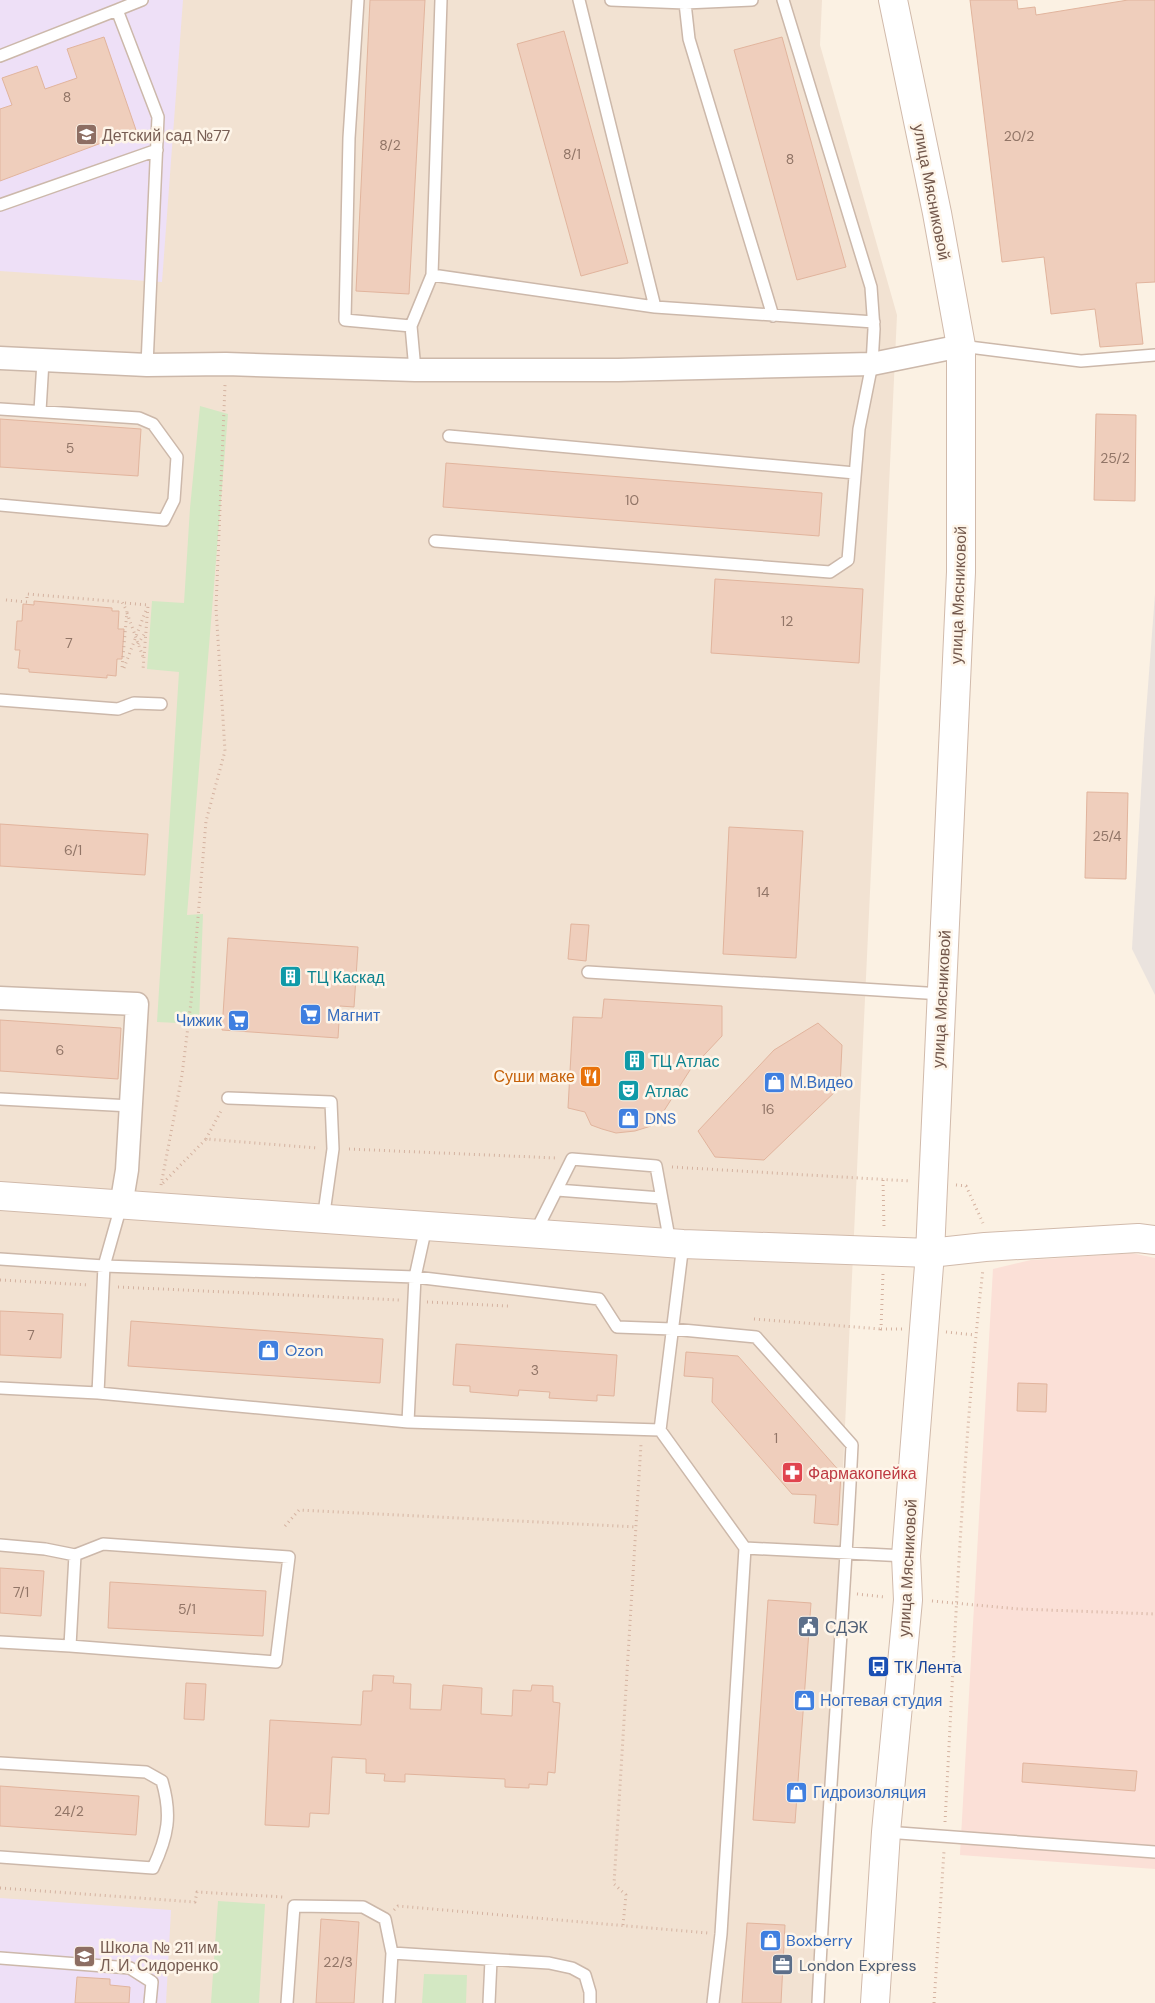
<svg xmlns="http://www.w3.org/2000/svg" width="1155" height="2003" viewBox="0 0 1155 2003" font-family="'DM Sans',sans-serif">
<rect width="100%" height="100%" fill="#fbf1e3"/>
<!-- residential -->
<path fill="#f2e2d2" d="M0,0H822L820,45L897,315L818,2003H0Z"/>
<!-- commercial -->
<path fill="#fbe0d7" d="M1132,1253L1155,1258V1869L960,1855L993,1269L1031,1260Z"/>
<!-- industrial -->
<path fill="#eae3de" d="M1155,594V995L1132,949L1144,739Z"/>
<!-- education -->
<path fill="#eee0f7" d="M0,0H183L162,282L0,271Z
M0,1898L171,1910L166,2003H0Z"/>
<!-- green -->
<path fill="#d3e8c3" d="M200,406L228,414L187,915L203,914L199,1024L157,1022L179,672L147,669L152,601L184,603L190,508Z
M218,1901L265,1904L259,2003H211Z
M424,1974L467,1975L466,2003H422Z"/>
<!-- building -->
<path fill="#efcebc" stroke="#e1b49d" d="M370,0H425L409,294L356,291Z
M970,0H1017L1018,9L1035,7L1036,15L1128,0H1155V282L1136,283L1143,344L1100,347L1095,309L1051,314L1044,257L1002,262Z
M564,31L628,263L581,276L517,44Z
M104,37L136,130L0,181V109L12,105L2,78L37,66L45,89L77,78L67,49Z
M782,37L846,267L797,280L734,50Z
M1096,414L1136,415L1135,501L1094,500Z
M0,419L141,429L138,476L0,467Z
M446,463L822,493L819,536L443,507Z
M715,579L863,589L859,663L711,653Z
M34,601L112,608V611H119L118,629H124L122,659H117L116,676L107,675V678L29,672V669L18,668L20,650H15L17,621H22L23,604L34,605Z
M1087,792L1128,793L1126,879L1085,878Z
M0,824L148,834L145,875L0,866Z
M729,827L803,831L796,958L723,954Z
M571,924L589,925L586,961L568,959Z
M228,938L358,947L354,1007L340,1006L338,1038L222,1030Z
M604,999L722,1006V1036L690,1070L660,1117L651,1126L635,1131L616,1133L602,1129L591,1125L585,1112L568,1108L573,1017L602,1018Z
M0,1020L121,1028L118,1079L0,1071Z
M818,1023L842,1045L840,1087L764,1160L715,1157L698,1131L774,1050Z
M0,1311L63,1314L61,1358L0,1355Z
M131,1321L383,1339L380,1383L128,1366Z
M456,1344L617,1355L614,1396L597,1395V1401L549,1398L550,1392L519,1390L518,1396L470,1392V1386L453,1385Z
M686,1352L738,1356L841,1473L838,1525L814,1523L816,1495L792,1494L712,1402L713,1378L684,1376Z
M1018,1383L1047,1384L1046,1412L1017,1411Z
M0,1568L44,1571L41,1616L0,1613Z
M110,1582L266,1591L263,1636L108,1628Z
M768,1600L811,1603L795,1823L753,1820Z
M373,1675L394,1676L393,1683L411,1684L410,1709L441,1710L443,1685L482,1688L481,1714L512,1716L513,1690L531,1691L532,1685L553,1686V1702L560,1703L555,1773L548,1772L547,1785L529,1784V1788L505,1787V1779L405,1774V1782L384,1781L385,1774L366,1773V1759L332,1757L329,1814L310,1813L309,1827L265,1825L270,1720L361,1725L363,1691H372Z
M186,1683L206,1684L204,1720L184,1719Z
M1023,1763L1137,1771L1135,1791L1022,1782Z
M0,1786L139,1796L136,1835L0,1826Z
M321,1919L359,1922L354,2003H316Z
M747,1923L785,1925L781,2003H742Z
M77,1977L110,1979V1985L130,1987L129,2003H75Z"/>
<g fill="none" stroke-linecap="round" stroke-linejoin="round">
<defs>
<path id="lane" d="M142,0L117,10L158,117L147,365
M358,0L349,138L345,320L411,326L415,370
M579,0L655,307
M611,0L685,3L752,0
M685,3L689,39L773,316
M0,56L117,10
M0,205L157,150
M432,275L655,307L874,322
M411,326L432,275L441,0
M961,346L1081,361L1155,355
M0,409L139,418L153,424L177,457L174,500L164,520L0,505
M40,411L43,361
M449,436L855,473
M435,541L830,572L848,560L859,429L872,364L874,329L871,287L783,0
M0,700L118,709L134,703L161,704
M588,972L942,994
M228,1098L331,1102L333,1149L323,1220
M0,1099L131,1106
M557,1190L661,1198
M535,1233L572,1159L656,1166L670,1243
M0,1259L104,1266L415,1277L599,1299L617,1327L672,1329L756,1337L852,1445C843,1632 827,1817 818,2003
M0,1388L98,1393L104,1266L121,1206
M98,1393L408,1422L660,1430L745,1548
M408,1422L415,1277L426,1227
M660,1430L683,1244
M0,1545L45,1549L75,1555L70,1646L0,1642
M70,1646L276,1662L289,1557L103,1544L75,1555
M0,1763L146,1772L162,1781C172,1815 168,1836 153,1868L0,1857
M886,1832L1155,1852
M0,1958L130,1968L152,1982L150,2003
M287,2003L294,1906L363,1907L385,1919L392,1953
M389,2003L392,1953L549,1963L572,1968L585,1975L590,1992V2003
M489,2003L491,1960
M713,2003L721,1934L745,1548L906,1556"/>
<path id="street" d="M0,358L147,365L226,364L415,370H618L872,364L961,346
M0,998L137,1004L127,1170L121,1206"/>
<path id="secondary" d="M0,1196L683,1244L930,1253L985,1247L1138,1238L1155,1240
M875,2003L886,1832L908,1600L906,1556L930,1253L961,572V346L937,213L893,0"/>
</defs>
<!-- lane casing -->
<use href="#lane" stroke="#ccb8aa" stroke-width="14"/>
<!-- street casing -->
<use href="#street" stroke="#ccb8aa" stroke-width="25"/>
<!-- secondary casing -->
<use href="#secondary" stroke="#d1baab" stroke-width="30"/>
<!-- path -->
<path stroke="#d4b2a0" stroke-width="3" stroke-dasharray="1 4" stroke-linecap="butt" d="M6,600L27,602V594L122,602L127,611L122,668
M125,603L148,605L143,670
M127,613L143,657
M138,644L145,633
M124,668L146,610
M206,1139L221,1111
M349,1149L557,1158
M672,1167L910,1181
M883,1180L884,1228
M163,1183L206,1139L317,1148
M161,1185L182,1075L191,1002L206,821L225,751L216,608L225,385
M956,1185L966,1186L983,1223
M883,1274L881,1329H902
M0,1280L89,1285
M118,1287L399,1300
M427,1302L508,1306
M754,1319L881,1329
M946,1332L975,1335
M285,1526L299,1510L636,1527
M857,1594L885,1597
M932,1601L1019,1609L1155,1614
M945,1822C955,1638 962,1453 983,1269
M0,1888L195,1902L197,1892L283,1897
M394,1910L398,1906L708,1933
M623,1925L626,1895L614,1884L641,1444
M934,2003L944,1851"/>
<!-- lane -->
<use href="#lane" stroke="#fff" stroke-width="11"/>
<!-- street -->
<use href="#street" stroke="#fff" stroke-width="22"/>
<!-- secondary -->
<use href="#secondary" stroke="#fff" stroke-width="28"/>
</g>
<!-- icons -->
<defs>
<symbol id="school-square" viewBox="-11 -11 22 22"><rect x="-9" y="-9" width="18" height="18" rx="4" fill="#8d6e63" stroke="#fef5e9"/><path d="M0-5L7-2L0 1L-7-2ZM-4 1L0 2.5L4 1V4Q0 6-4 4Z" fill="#fff"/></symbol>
<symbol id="building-square" viewBox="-11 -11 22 22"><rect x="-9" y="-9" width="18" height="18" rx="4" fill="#0f9aa8" stroke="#fef5e9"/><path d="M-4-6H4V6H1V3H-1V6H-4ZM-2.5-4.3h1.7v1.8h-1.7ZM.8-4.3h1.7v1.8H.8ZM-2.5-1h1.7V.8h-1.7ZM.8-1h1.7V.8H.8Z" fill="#fff"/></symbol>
<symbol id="supermarket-square" viewBox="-11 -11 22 22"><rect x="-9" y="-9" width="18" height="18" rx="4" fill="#3f7fe0" stroke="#fef5e9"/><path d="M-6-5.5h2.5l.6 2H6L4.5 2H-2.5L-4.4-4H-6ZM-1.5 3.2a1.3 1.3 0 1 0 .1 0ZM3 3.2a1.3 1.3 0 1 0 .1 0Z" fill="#fff"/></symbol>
<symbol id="restaurant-square" viewBox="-11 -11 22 22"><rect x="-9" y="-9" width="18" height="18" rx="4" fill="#e8710a" stroke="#fef5e9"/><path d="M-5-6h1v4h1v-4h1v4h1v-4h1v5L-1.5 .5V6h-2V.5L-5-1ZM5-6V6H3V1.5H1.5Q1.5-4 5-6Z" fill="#fff"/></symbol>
<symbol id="shop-square" viewBox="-11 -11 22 22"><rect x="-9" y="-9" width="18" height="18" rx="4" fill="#3f7fe0" stroke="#fef5e9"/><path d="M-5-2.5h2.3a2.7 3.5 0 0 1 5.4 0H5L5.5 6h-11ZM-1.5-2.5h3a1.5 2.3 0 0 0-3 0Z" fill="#fff"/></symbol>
<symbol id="theatre-square" viewBox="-11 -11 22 22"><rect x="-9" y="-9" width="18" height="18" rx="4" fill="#0f9aa8" stroke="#fef5e9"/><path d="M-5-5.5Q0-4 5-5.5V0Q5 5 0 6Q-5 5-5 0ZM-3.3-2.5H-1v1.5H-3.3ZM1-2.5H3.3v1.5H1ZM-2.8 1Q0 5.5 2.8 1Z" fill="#fff"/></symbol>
<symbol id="pharmacy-square" viewBox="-11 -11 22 22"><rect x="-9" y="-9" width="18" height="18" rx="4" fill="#e0444e" stroke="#fef5e9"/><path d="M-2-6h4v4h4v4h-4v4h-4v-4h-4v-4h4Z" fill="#fff"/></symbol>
<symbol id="civic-square" viewBox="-11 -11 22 22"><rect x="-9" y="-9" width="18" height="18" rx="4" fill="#5c6f8a" stroke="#fef5e9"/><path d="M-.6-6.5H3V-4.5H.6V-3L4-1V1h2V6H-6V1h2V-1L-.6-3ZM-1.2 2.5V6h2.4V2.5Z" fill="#fff"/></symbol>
<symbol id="bus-square" viewBox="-11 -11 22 22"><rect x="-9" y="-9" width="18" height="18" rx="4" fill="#1a4fb4" stroke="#fef5e9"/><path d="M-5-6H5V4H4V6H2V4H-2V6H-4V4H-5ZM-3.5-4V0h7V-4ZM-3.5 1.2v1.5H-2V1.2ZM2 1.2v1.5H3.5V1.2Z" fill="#fff"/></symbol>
<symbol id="office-square" viewBox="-11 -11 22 22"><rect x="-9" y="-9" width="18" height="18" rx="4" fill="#5c6f8a" stroke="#fef5e9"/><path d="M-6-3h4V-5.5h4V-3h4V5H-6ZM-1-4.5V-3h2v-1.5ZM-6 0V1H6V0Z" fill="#fff"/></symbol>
</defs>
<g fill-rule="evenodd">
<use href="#school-square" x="74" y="122" width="25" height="25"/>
<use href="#building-square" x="278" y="964" width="25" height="25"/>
<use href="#supermarket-square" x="298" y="1002" width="25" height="25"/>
<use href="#supermarket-square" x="226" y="1008" width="25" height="25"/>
<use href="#building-square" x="622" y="1048" width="25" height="25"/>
<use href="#restaurant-square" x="578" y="1064" width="25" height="25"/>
<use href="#shop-square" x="762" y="1070" width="25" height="25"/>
<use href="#theatre-square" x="616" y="1078" width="25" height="25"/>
<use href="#shop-square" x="616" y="1106" width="25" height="25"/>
<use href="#shop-square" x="256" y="1338" width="25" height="25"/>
<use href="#pharmacy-square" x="780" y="1460" width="25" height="25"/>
<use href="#civic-square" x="796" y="1614" width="25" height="25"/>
<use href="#bus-square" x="866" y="1654" width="25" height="25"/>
<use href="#shop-square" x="792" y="1688" width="25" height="25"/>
<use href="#shop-square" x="784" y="1780" width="25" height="25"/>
<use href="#shop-square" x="758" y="1928" width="25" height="25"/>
<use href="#school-square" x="72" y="1944" width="25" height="25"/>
<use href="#office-square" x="770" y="1952" width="25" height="25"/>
</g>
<g text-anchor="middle" stroke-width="5" stroke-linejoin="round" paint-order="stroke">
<!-- number labels -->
<g font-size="14" fill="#917567">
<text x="67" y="102">8</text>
<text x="1019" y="141">20/2</text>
<text x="390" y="150">8/2</text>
<text x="572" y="159">8/1</text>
<text x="790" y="164">8</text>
<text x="70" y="453">5</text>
<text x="1115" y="463">25/2</text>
<text x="632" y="505">10</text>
<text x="787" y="626">12</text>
<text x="69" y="648">7</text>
<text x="1107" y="841">25/4</text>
<text x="73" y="855">6/1</text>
<text x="763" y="897">14</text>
<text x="60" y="1055">6</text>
<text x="768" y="1114">16</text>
<text x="31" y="1340">7</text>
<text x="535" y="1375">3</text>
<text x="776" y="1443">1</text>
<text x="21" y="1597">7/1</text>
<text x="187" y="1614">5/1</text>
<text x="69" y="1816">24/2</text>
<text x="338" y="1967">22/3</text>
</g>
<!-- education labels -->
<g font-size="16" fill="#785e54" stroke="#fef5e9" text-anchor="start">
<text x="102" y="141">Детский сад №77</text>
<text x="100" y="1953">Школа № 211 им.<tspan x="100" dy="18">Л. И. Сидоренко</tspan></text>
</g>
<!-- street labels -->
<g font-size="16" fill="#72574b" stroke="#fef5e9">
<text transform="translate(932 192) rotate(79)" y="6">улица Мясниковой</text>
<text transform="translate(958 595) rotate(-88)" y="6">улица Мясниковой</text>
<text transform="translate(941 999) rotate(-87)" y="6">улица Мясниковой</text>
<text transform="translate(907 1568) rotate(-87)" y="6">улица Мясниковой</text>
</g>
<!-- culture labels -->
<g font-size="16" fill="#0d838f" stroke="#fef5e9" text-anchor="start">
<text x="307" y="983">ТЦ Каскад</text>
<text x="650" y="1067">ТЦ Атлас</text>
<text x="645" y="1097">Атлас</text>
</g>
<!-- shop labels -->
<g font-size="16" fill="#366cbe" stroke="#fef5e9" text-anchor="start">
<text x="327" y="1021">Магнит</text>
<text x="222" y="1026" text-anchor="end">Чижик</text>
<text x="790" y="1088">М.Видео</text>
<text x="645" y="1124">DNS</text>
<text x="285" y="1356">Ozon</text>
<text x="820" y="1706">Ногтевая студия</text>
<text x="813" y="1798">Гидроизоляция</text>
<text x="786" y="1946">Boxberry</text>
</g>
<!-- food labels -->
<g font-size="16" fill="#c56008" stroke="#fef5e9" text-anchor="end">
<text x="575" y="1082">Суши маке</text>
</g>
<!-- health labels -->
<g font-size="16" fill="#be3a42" stroke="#fef5e9" text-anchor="start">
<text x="808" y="1479">Фармакопейка</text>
</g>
<!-- service labels -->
<g font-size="16" fill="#4e5e75" stroke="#fef5e9" text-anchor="start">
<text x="825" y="1633">СДЭК</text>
<text x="799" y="1971">London Express</text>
</g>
<!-- transit labels -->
<g font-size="16" fill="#164399" stroke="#fef5e9" text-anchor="start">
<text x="894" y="1673">ТК Лента</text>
</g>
</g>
</svg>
